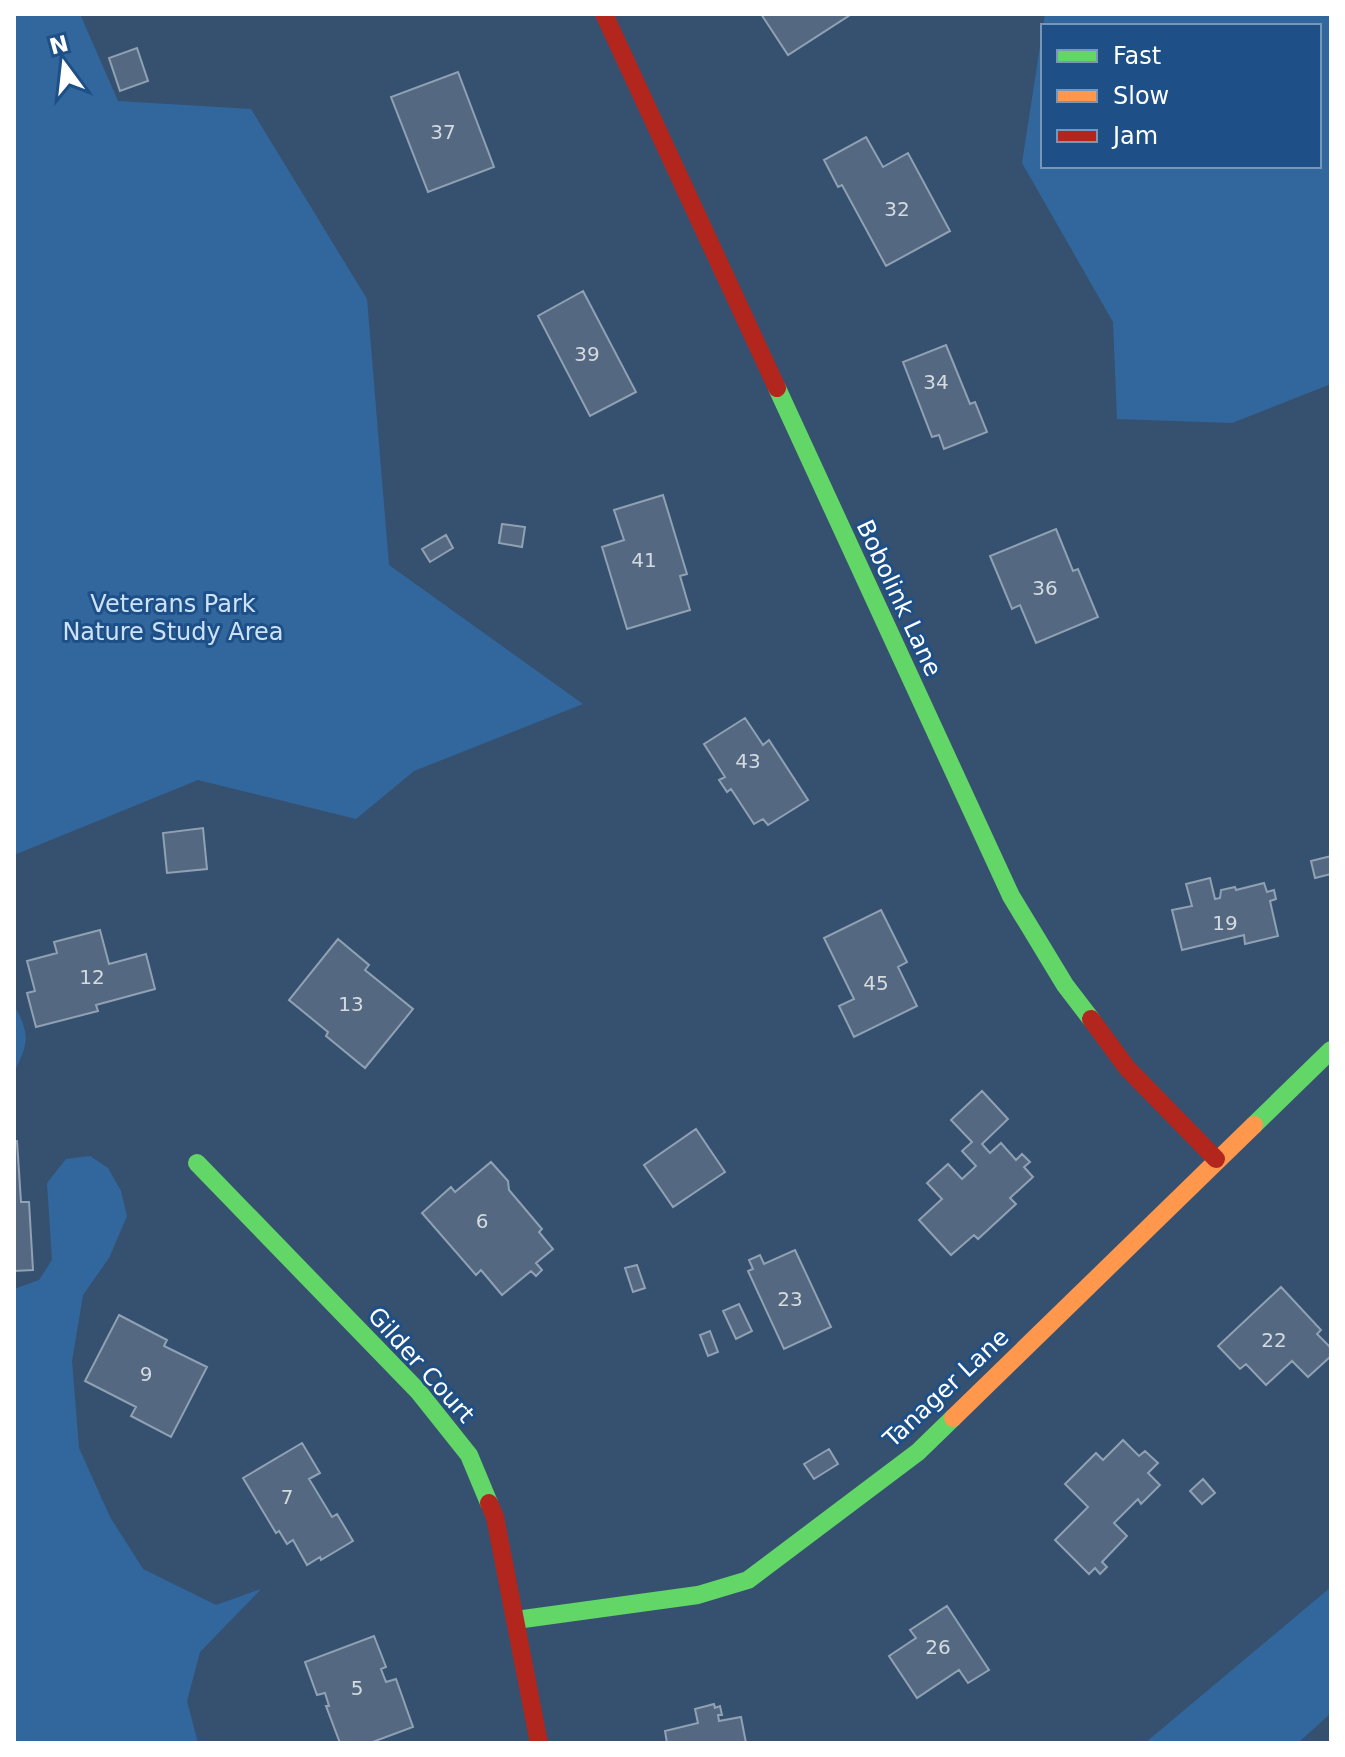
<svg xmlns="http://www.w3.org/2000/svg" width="1345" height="1757" viewBox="0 0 1345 1757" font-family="'DejaVu Sans',sans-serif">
<rect width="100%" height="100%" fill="#36516f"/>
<!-- green -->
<path fill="#32679e" d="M14,14H80L118,101L251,109L367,299L389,565L583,704L414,771L356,819L198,780L14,855Z
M1045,14H1331V384L1232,423L1117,419L1113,322L1022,163L1043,27V166H1319V26H1043Z
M14,1005C30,1034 29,1043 14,1072Z
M90,1156L108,1168L121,1191L127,1216L109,1258L83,1295L72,1361L79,1448L110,1517L143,1569L216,1605L261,1589L200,1652L187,1701L198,1743H14V1289L39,1280L52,1260L47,1183L66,1159Z
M1331,1587V1713L1298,1743H1145Z"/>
<!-- building -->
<path fill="#546981" stroke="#90a1b3" stroke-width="2" d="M761,14H849L850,15L788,55Z
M137,48L148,81L120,91L109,58Z
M458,72L494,167L428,192L391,97Z
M866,137L883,167L908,153L950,231L886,266L842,185L838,187L824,160Z
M583,291L636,392L590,416L538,316Z
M946,345L970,404L975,402L987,432L944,449L939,435L932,437L903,362Z
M663,495L687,574L680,576L690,610L627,629L602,547L624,540L614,510Z
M502,524L525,527L522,547L499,543Z
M1056,529L1073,571L1078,569L1098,617L1036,643L1020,605L1012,609L990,556Z
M446,535L453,548L430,562L422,549Z
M745,718L763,745L769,740L808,800L768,825L763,819L754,824L731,789L727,792L719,780L725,777L704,744Z
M203,828L207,869L167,873L163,833Z
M1331,856V874L1315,878L1311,861Z
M1210,878L1215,899L1220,898L1221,890L1235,887L1236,890L1264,883L1267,892L1274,890L1276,899L1270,901L1278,936L1245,944L1244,935L1182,950L1172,910L1192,906L1186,884Z
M881,910L907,962L898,967L917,1006L854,1037L839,1006L854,999L824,938Z
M100,930L109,964L146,954L155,989L96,1005L98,1011L36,1027L27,993L35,991L27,961L57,953L54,942Z
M338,939L369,965L365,970L413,1009L365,1068L326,1036L328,1032L289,1000Z
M982,1091L1008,1119L982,1144L990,1153L1001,1143L1016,1160L1022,1154L1030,1162L1024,1167L1033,1177L1010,1198L1016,1204L978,1239L974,1235L951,1255L919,1220L942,1199L927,1183L948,1164L962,1179L976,1166L962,1151L972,1142L951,1120Z
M696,1129L725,1172L673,1207L644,1165Z
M17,1141L21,1202H29L33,1270L14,1271V1142Z
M491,1162L508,1181L509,1190L542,1229L539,1232L553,1249L536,1263L542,1270L536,1276L531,1271L502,1295L481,1270L476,1275L422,1213L451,1187L455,1192Z
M795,1250L831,1327L784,1349L748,1271L753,1269L749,1260L760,1255L764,1264Z
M637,1265L645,1288L633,1292L625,1268Z
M1281,1287L1321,1330L1317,1334L1331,1348V1356L1308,1377L1292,1361L1266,1385L1246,1364L1240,1369L1218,1346Z
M739,1304L752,1331L736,1339L723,1311Z
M119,1315L167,1340L164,1346L207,1367L171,1437L131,1416L136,1407L85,1381Z
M710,1331L718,1352L708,1356L700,1335Z
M1123,1440L1139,1456L1145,1451L1158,1463L1148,1473L1160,1485L1141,1504L1138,1499L1114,1523L1127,1536L1102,1562L1107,1567L1100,1574L1095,1568L1089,1574L1055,1540L1088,1507L1065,1484L1096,1453L1103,1460Z
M302,1443L320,1473L309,1479L332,1517L337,1514L353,1541L321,1560L320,1557L307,1565L293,1540L287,1544L279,1531L276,1533L243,1478Z
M829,1449L838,1464L814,1479L804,1464Z
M1203,1479L1215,1493L1202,1504L1190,1491Z
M947,1606L989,1670L968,1683L959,1670L917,1698L889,1656L916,1638L910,1630Z
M374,1636L386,1667L381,1669L386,1682L396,1679L413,1727L370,1743H340L326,1706H329L325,1693L317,1695L305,1662Z
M714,1704L715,1708L720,1706L722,1715H718L719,1721L741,1717L746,1743H667L665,1731L698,1723L695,1709Z"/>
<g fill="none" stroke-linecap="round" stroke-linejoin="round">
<!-- fast -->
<path stroke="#63d668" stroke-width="18" d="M777,388L1011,896L1065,985L1091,1019
M1254,1125L1331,1050
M197,1163L418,1391L469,1455L489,1503
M516,1620L698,1595L748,1580L918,1452L953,1418"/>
<!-- slow -->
<path stroke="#ff974d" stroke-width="18" d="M953,1418L1254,1125"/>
<!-- jam -->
<path stroke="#b3261e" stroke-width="18" d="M604,14L777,388
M1091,1019L1127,1068L1216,1159
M489,1503L495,1517L539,1743"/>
</g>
<g text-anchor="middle" stroke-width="6" stroke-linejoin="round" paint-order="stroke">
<!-- number labels -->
<g font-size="20" fill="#d4dae0">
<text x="443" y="139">37</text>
<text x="897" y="216">32</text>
<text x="587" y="361">39</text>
<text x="936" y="389">34</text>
<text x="644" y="567">41</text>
<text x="1045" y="595">36</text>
<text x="748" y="768">43</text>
<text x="1225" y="930">19</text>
<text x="92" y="984">12</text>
<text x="876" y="990">45</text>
<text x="351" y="1011">13</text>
<text x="482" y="1228">6</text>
<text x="790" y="1306">23</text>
<text x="1274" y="1347">22</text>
<text x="146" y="1381">9</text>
<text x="287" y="1504">7</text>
<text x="938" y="1654">26</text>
<text x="357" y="1695">5</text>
</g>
<!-- street labels -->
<g font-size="24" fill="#fff" stroke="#1e5087">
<text transform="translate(899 598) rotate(65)" y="8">Bobolink Lane</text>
<text transform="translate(421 1365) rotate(48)" y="8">Gilder Court</text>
<text transform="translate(946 1388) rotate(-43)" y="8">Tanager Lane</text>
</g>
<!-- park labels -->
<g font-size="24" fill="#cce2f8" stroke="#1e5087">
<text x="173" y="612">Veterans Park<tspan x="173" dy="28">Nature Study Area</tspan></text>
</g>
</g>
<!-- border -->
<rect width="1345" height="1757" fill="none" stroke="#ffffff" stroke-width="32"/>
<!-- legend -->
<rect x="1041" y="24" width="280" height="144" fill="#1e5087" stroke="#7896b7" stroke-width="2"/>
<rect x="1057" y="50" width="40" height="12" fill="#63d668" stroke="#7896b7" stroke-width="2"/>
<text x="1113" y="64" font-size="24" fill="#ffffff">Fast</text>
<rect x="1057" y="90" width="40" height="12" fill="#ff974d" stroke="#7896b7" stroke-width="2"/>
<text x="1113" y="104" font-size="24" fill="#ffffff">Slow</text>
<rect x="1057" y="130" width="40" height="12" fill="#b3261e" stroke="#7896b7" stroke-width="2"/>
<text x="1113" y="144" font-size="24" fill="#ffffff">Jam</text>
<!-- north arrow -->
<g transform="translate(64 64) rotate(345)" stroke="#1e5087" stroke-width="6" paint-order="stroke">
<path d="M0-6L14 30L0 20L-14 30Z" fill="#ffffff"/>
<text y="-12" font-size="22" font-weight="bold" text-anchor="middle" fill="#ffffff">N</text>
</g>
</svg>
